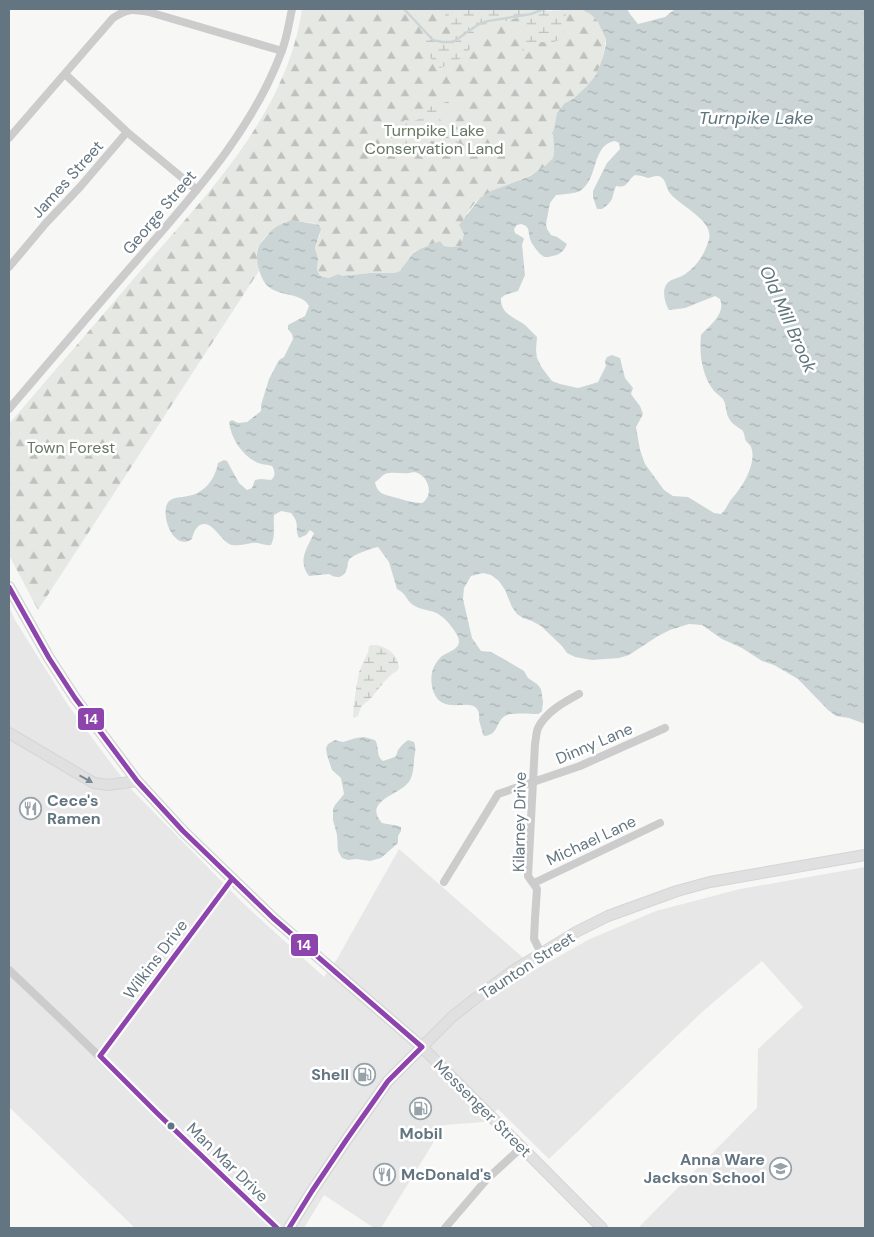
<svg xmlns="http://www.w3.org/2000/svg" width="874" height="1237" viewBox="0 0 874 1237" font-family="'DM Sans',sans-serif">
<defs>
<pattern id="forest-firs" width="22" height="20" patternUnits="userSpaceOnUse" patternTransform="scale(1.25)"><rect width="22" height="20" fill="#e6e9e3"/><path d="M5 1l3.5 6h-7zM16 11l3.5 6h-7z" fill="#bec1bd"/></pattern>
<pattern id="wetland-marsh" width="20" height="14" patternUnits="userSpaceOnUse" patternTransform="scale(1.25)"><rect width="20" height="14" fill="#e6e9e3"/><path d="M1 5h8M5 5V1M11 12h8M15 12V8" fill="none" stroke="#bec1bd"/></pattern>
<pattern id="water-ripples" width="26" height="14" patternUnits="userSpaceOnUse" patternTransform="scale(1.25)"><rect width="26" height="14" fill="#cbd5d6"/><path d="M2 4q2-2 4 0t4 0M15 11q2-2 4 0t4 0" fill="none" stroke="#a8b1b3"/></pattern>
</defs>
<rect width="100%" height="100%" fill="#f7f7f6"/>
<!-- built -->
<path fill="#e6e7e6" d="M9,607L15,620L66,702L101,750L130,788L245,905L324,977L337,959L399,849L536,969L590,939L656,911L740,889L865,867V1228H638L757,1108L758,1049L803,1007L762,961L702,1012L549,1159L498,1109L484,1122L444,1125L381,1228H374L324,1195L304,1228H135L9,1107Z"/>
<!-- forest -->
<path fill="url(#forest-firs)" d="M302,9H547L546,11L581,9L590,14L597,20L606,39L603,57L596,75L587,86L574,98L565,103C561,113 554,126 553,136C552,143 556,151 552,159C544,175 499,185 482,197C474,202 468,212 463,220L464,234L462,246L451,247L444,246L440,241L420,249L413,252L400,271L394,273H370L343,276L338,274L329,278L320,276L317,270L318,258L315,248L320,235L316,224C310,223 294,220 288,221C278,223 259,241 257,251C256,258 258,264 259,271L38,610L9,555V424C53,372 98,321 142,269C208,193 287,113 302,9Z"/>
<!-- wetland -->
<path fill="url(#wetland-marsh)" d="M451,9H547L546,11L555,14L565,10L567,25L563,35L559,40L551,43L542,42L536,44L527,54L523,52C518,39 523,36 527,25L526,21L520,17L507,21L490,25L484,29L471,48L461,58L451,64L440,68C431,59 421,50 427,37C437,32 446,41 453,30L446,21L445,15L446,13Z
M450,101H453L455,106C449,110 441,111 440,119L444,124L452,122C458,126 460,133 460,139L453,146C447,147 445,143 439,142C434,141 429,142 424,140C421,140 419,138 416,139C407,140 399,156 389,148C382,144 380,124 390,123C392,122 396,124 398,125L405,120L414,121L422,118L431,106L437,103L439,104Z
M377,645C389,648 398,655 399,668L397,671L392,674L384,682L372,697L361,707L358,716L354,718L353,717L354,702L359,672L368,652L369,646Z"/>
<!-- water -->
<path fill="url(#water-ripples)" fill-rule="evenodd" d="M581,9H627L630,14L638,24L665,17L675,9H865V724L849,718L836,716L828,710L798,679L774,665L762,661L742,648L722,639L702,625L689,624L670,630L658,636L629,655L619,658L592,660L575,657L567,653L562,646L541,626L532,621L523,618L517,614L512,607L505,590L499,581L491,575L483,573L471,576L464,588L463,599L472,638L481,651L491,652L502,658L524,671L528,678L537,684L541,689L543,702L542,711L538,714C530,714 511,712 505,716C495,722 499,734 485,736L483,735C482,730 480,724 479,720C479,715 480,713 477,709C469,698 443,715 434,693C429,681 431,667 440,658C447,651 463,650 458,637C454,628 443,615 434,612C428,610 419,609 413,605C405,599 407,594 397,589L389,562L378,547C373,548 356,554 352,557C346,560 349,566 346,571C342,579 335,578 329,574L309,576C297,560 307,549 314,533L310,530L306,535L299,538C294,527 301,525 291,513L281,511L274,515C273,525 276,535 271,545C264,546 259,542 252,543C245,544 240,546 232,545C221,543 213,519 200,525C195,528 193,534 192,539C174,552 161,517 167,504C171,496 181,498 188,496C205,493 215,479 218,463L224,460L227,461L239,483L247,490L252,488L255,480L261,479L271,480C276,476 275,471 272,466C267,464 261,465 256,462C241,454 231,438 229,422L232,420L238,423L247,422L256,415L261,411V405L269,379L279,360L284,357L293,339L292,334L288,329V325L305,316L309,306C301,291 276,298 265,283C259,274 254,257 259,246C261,242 264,240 266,237C268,235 269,233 271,231C276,226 285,222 292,220L319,225L321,229L315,248L318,258L317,270L320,276L329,278L338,274L343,276L370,273H394L400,271L413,253L420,249L440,241L444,246L451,247L461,246L464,234L459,225L480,198L491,191L530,176L545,166L553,158L554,152L553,135L557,113L565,103L574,98L587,86L596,75L603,57L606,44V39L597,20L590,14ZM615,141L619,143L620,149L607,163L593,191V197L597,209H602C615,200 611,198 616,186C628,189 627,180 635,175L642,176L648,178C653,177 658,174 662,178C666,181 666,187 669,192C678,205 714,220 709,239C705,254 696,268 682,276C677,279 669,279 666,285C662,291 665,304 669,310L685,308L715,296L720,299C726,314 710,325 701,335C699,355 702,375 714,391C717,394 720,396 723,399C727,405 725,414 730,420C733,425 738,427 742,430C745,433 744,437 746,441C749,445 749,443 751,447C757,461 744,485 734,496C728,502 727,509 721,514L714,513L688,497L673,496L664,490L645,464L640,450L636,427L641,418L643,414L640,406L631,394L633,388L625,378L620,358L612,355L607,357L605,361L606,366L598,382L592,384L578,388L560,384L552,381L542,368L537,358L536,350L537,337C533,333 529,329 525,325C514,317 500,314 501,298L505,295L518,291L525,275L522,245L524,239L522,237L515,233L514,229L517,225L521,224C530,226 528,231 530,239C531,243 540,256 545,257C547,257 550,257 552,256C560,255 564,251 567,244L557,237L551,235L547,229L546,224L550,203L556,195C563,194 574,194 580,191C599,179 591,145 615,141ZM414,472C428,474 435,495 422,503C413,503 405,500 397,498C387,495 377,495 375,482C379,480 381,476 385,474C394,471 404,475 414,472Z
M364,737L375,740C380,747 375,755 383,761L395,757L396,756L398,750L402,745L408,740L414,742C417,751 414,753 414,762C413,770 413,778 407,784C397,795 363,802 382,823C389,825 394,824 401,827V831L398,836V843L381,858L370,861L356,859L348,860L342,858L338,851L337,835L333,820V809L335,805L344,794L341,778L332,770L327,755L326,748L328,744L335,740L343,742L356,738Z"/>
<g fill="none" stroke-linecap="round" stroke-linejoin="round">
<!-- stream -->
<path stroke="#cbd5d6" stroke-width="2.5" d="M404,9L433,40L442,42H453L479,24L488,21L531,14L544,9"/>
<defs>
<path id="major" d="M9,587L49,658L75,698L137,781L183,831L273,918L422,1047L602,1228
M9,733L94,783L108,785L137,781
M289,1228L312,1191L347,1139L388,1081L452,1017L476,998L514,970L576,932L608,916L677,891L710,882L865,855"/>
</defs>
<!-- major casing -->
<use href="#major" stroke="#d4d5d5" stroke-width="12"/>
<!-- minor -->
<path stroke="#cccccd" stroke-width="8" d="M65,74L127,132L197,190
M9,138L113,18C128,8 132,9 149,12L282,51
M9,267L46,223L80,187L127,132
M9,409C52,359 94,309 137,260C192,196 251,133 281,53C287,39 289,23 292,9
M444,882L498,794L580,766L665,728
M534,883L660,823
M541,953L534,939L535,918L537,889L528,876L535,744C536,739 536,733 538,728C546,712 564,702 579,694
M9,970L66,1024L157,1113L277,1228
M100,1056L232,879
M445,1228L487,1179L522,1147"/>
<!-- major -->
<use href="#major" stroke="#e0e0e1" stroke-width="10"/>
<defs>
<path id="bus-1" d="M9,587L49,658L75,698L137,781L183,831L273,918L422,1047
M100,1056L157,1113L277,1228
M100,1056L232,879
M289,1228L312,1191L347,1139L388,1081L422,1047"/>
</defs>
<!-- bus-1 casing -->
<use href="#bus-1" stroke="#fff" stroke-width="9"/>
<!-- bus-1 -->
<use href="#bus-1" stroke="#8e44ad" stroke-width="5"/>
</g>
<!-- one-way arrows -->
<defs><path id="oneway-solid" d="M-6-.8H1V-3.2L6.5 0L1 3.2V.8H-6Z" transform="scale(1.25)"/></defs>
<use fill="#7c8a93" href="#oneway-solid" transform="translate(86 779) rotate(29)"/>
<!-- icons -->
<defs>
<symbol id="restaurant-ring" viewBox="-11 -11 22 22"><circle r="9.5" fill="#fff" stroke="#97a2a9" stroke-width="1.5"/><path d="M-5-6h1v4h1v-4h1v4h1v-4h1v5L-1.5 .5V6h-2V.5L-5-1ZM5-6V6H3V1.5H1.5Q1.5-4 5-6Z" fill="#97a2a9"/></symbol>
<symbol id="fuel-ring" viewBox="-11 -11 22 22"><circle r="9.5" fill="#fff" stroke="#97a2a9" stroke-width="1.5"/><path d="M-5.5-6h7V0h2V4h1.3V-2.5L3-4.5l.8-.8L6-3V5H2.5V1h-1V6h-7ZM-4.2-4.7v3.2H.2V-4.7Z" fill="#97a2a9"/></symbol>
<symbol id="school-ring" viewBox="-11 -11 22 22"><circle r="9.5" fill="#fff" stroke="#97a2a9" stroke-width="1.5"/><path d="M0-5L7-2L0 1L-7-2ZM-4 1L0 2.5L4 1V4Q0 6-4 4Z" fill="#97a2a9"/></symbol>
</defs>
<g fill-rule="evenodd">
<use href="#restaurant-ring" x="18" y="796" width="25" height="25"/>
<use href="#fuel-ring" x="352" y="1062" width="25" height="25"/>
<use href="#fuel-ring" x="408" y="1096" width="25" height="25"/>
<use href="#school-ring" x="768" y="1156" width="25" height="25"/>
<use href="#restaurant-ring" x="372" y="1162" width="25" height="25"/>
</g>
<!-- markers -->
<circle fill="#637580" stroke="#fff" stroke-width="2" cx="171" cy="1126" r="4.5"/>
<g text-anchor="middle" stroke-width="5" stroke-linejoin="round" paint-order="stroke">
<!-- park labels -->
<g font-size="16" fill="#677862" stroke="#fff">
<text x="434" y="136">Turnpike Lake<tspan x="434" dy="18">Conservation Land</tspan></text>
<text x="71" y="453">Town Forest</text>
</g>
<!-- street labels -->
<g font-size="16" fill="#637580" stroke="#fff">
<text transform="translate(67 179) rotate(-48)" y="6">James Street</text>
<text transform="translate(159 212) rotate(-50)" y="6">George Street</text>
<text transform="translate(594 743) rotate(-23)" y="6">Dinny Lane</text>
<text transform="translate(519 822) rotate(-89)" y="6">Kilarney Drive</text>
<text transform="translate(591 840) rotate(-25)" y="6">Michael Lane</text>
<text transform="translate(155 959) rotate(-53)" y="6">Wilkins Drive</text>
<text transform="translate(527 965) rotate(-33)" y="6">Taunton Street</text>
<text transform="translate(483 1108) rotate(45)" y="6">Messenger Street</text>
<text transform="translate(228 1162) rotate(44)" y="6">Man Mar Drive</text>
</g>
<!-- poi labels -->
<g font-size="16" font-weight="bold" fill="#637580" stroke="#fff" text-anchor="start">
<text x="47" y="806">Cece's<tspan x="47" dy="18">Ramen</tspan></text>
<text x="349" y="1080" text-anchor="end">Shell</text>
<text x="421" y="1139" text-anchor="middle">Mobil</text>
<text x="765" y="1165" text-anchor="end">Anna Ware<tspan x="765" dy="18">Jackson School</tspan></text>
<text x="401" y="1180">McDonald's</text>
</g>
<!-- water labels -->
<g font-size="18" font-style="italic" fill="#5e757b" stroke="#fff">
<text x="756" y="124">Turnpike Lake</text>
<text transform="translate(788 319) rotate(66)" y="6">Old Mill Brook</text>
</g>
</g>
<g stroke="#fff" stroke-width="2">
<rect x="77" y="707" width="28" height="24" rx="5" fill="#8e44ad"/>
<rect x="290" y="933" width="29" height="24" rx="5" fill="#8e44ad"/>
</g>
<g font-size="14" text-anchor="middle" font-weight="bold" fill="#fff">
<text x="91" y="724">14</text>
<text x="304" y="950">14</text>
</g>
<!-- border -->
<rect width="874" height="1237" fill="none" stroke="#637580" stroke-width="20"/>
</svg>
